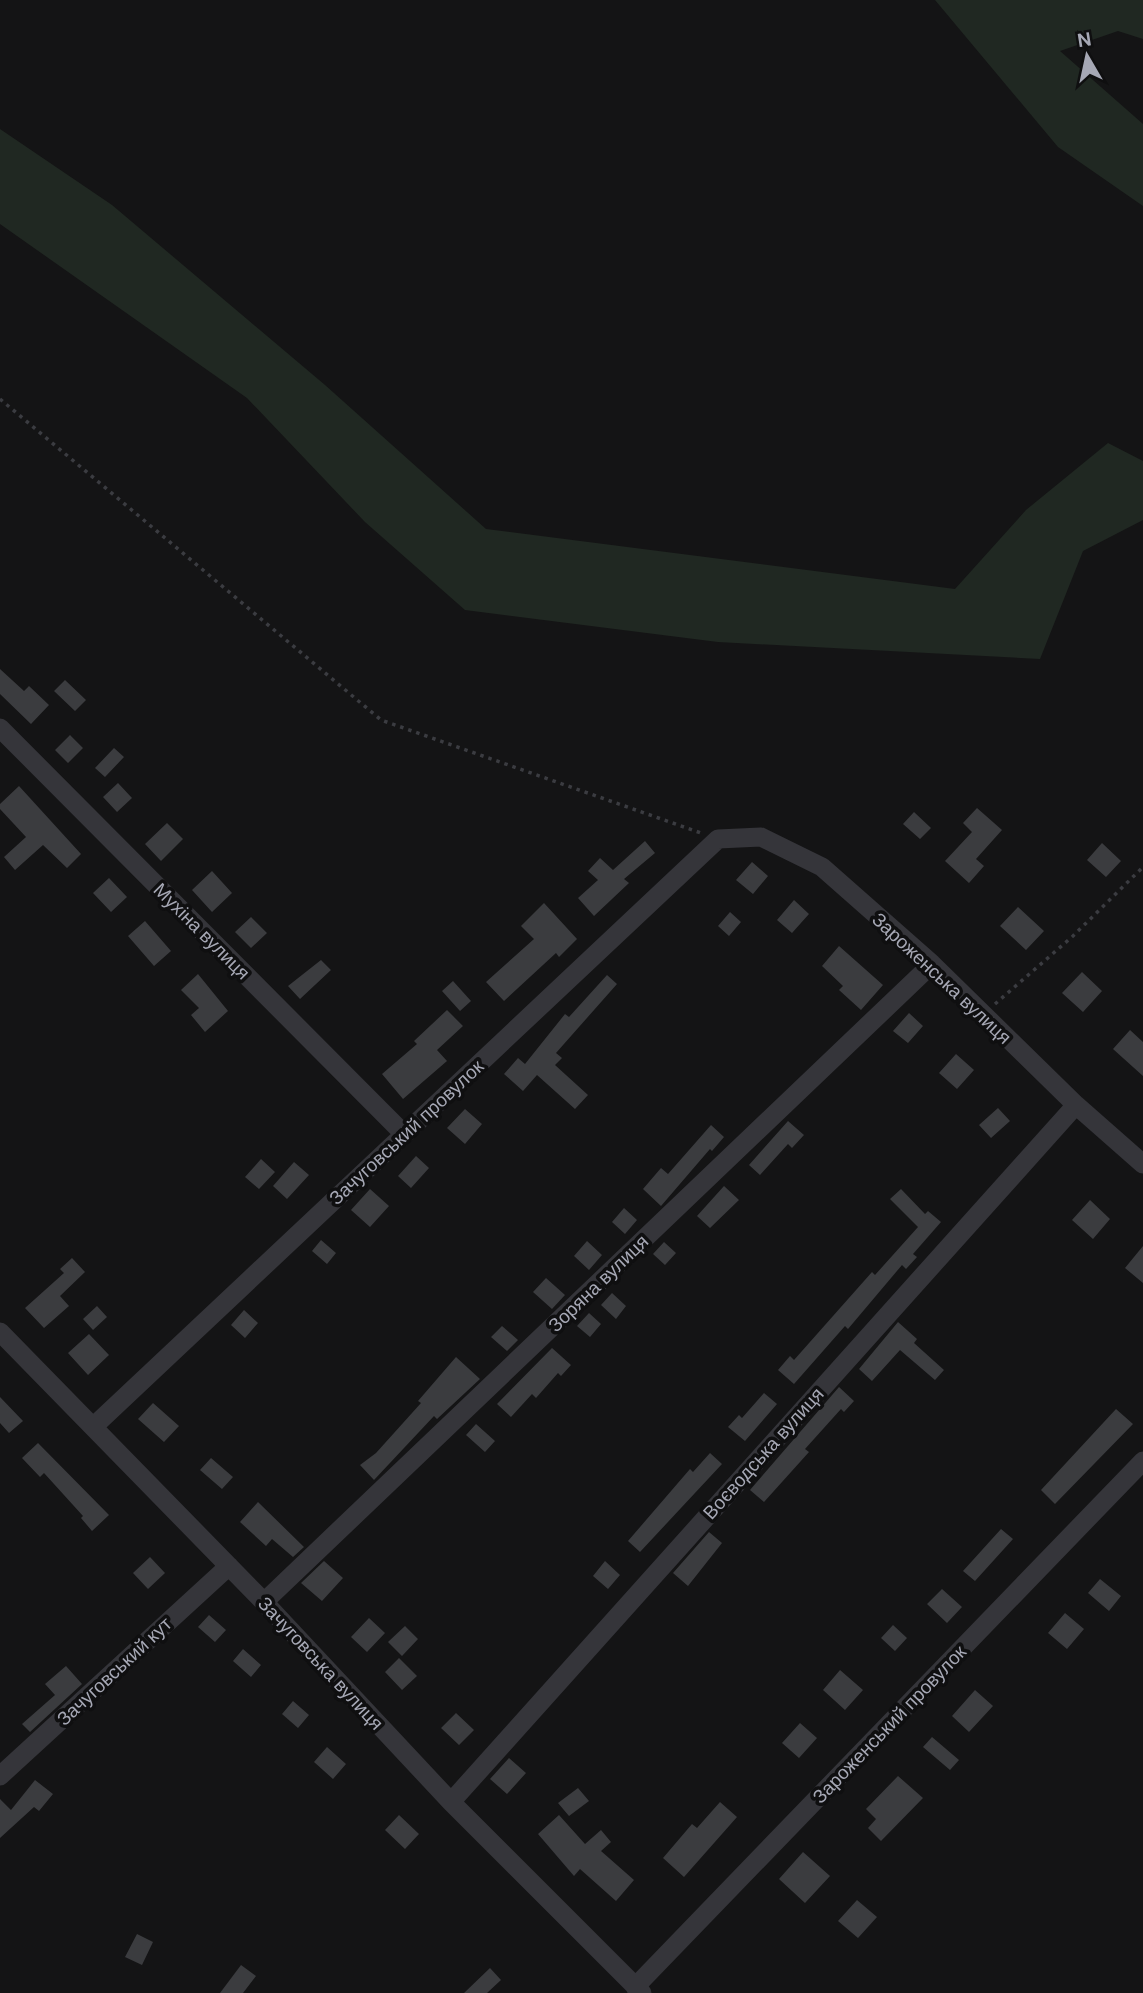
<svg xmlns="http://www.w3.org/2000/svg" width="1143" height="1993" viewBox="0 0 1143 1993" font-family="'DM Sans',sans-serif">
<rect width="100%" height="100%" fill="#141415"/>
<!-- green -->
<path fill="#202822" d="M935,0H1143V39L1118,31L1060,51L1143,124V206L1058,147Z
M0,129L112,205L325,385L486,529L955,589L1026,510L1108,443L1143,461V520L1083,551L1040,659L718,642L465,610L365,522L247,398L0,224Z"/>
<!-- building -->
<path fill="#3b3c3f" d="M0,669L24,691L29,686L49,705L31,724L0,694Z
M65,680L86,700L75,711L54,691Z
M70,735L83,748L68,763L55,750Z
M114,748L124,757L105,777L95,768Z
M118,783L132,798L117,812L103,797Z
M19,786L81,854L67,868L43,845L15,870L4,857L26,837L0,809V804Z
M977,808L1002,830L976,859L984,866L969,883L945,861L972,832L963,823Z
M914,812L931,828L920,839L903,824Z
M167,823L183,839L161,861L145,844Z
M645,841L655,853L624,879L629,883L594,916L578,898L598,880L588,871L600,858L613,870Z
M1102,843L1121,861L1106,877L1087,860Z
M752,862L768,876L753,894L736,880Z
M212,871L232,893L212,912L192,890Z
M109,878L127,897L111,912L93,893Z
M794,900L809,914L792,933L777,920Z
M544,903L577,939L559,957L556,953L504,1001L486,982L534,939L521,926Z
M1018,907L1044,931L1026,950L1000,926Z
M730,912L741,922L729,936L718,926Z
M251,917L267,933L251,948L235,932Z
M145,921L171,951L154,966L128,936Z
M839,946L883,985L861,1010L839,990L843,986L822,966Z
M321,960L331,970L300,999L288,986Z
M1082,972L1102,991L1083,1012L1062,993Z
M198,974L228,1011L205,1032L191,1015L199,1008L181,990Z
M607,975L617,984L556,1053L562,1058L555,1065L588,1095L575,1109L537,1075L523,1091L504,1074L518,1058L525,1064L565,1014L569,1017Z
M453,981L471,1001L460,1011L442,991Z
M447,1010L463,1026L437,1050L447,1061L403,1099L382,1074L417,1044L414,1041Z
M909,1013L923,1026L908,1043L893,1031Z
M1130,1030L1143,1042V1076L1113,1049Z
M956,1054L974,1070L957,1089L939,1073Z
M998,1108L1010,1121L991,1138L979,1125Z
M465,1109L482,1124L465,1144L447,1128Z
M788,1121L804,1135L792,1148L788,1144L760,1175L749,1165Z
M711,1125L724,1137L712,1151L710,1149L661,1206L643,1189L661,1168L668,1174Z
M416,1156L429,1168L411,1188L398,1176Z
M261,1159L275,1172L259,1189L245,1177Z
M294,1162L309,1175L287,1199L273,1186Z
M724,1186L739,1200L710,1228L697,1216Z
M370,1189L389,1206L370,1227L351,1210Z
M901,1189L925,1214L928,1211L941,1222L913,1254L917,1257L906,1269L902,1265L848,1329L845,1326L794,1384L778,1370L790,1356L794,1360L872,1272L875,1275L918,1227L890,1199Z
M1090,1200L1110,1219L1093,1239L1072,1220Z
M624,1208L637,1220L625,1234L612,1222Z
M321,1240L336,1253L327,1264L312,1251Z
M587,1241L602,1255L589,1270L574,1256Z
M664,1242L676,1253L665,1265L653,1254Z
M1143,1246V1283L1125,1268Z
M72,1258L85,1272L60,1296L69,1306L44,1328L25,1308L64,1273L60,1269Z
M546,1278L565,1295L552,1309L533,1292Z
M612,1293L626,1306L616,1319L601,1305Z
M97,1306L107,1317L93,1330L83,1319Z
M244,1310L258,1323L245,1338L231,1325Z
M589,1313L601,1324L590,1337L577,1326Z
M898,1322L917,1339L914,1343L944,1370L935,1380L900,1350L872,1381L859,1369Z
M502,1326L518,1340L507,1351L491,1337Z
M89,1334L109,1355L88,1375L68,1353Z
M552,1348L571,1365L561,1376L558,1373L536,1398L532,1394L511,1417L497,1404Z
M456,1357L480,1379L437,1419L434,1416L374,1480L360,1465L376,1453L421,1403L418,1401Z
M839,1387L854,1401L844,1412L841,1409L805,1449L809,1452L764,1502L750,1490Z
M764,1393L777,1404L745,1441L728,1427L739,1415L742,1418Z
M0,1397L23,1421L9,1433L0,1423Z
M153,1403L179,1426L164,1442L138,1419Z
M1116,1409L1133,1424L1055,1504L1041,1490Z
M476,1424L495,1441L485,1452L466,1435Z
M38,1443L109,1515L92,1531L81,1518L83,1516L44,1473L40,1477L22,1458Z
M710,1453L722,1464L640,1552L628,1541L690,1469L693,1472Z
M211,1458L233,1477L222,1489L200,1470Z
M258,1502L304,1547L293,1557L272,1539L266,1546L240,1522Z
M1001,1529L1013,1539L975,1581L963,1571Z
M709,1532L722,1543L688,1586L673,1573Z
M150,1557L165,1573L148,1589L133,1573Z
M324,1561L343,1578L322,1601L301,1583Z
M605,1561L620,1575L608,1589L593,1576Z
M1100,1579L1121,1596L1109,1611L1088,1593Z
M942,1589L962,1607L947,1623L927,1604Z
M1065,1613L1084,1629L1067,1649L1048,1633Z
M209,1615L226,1630L215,1642L198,1627Z
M369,1618L385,1633L367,1652L351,1637Z
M893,1625L907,1638L895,1651L881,1638Z
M405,1626L418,1639L402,1656L388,1642Z
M243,1649L261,1665L251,1677L233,1661Z
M399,1658L417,1676L402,1690L385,1672Z
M66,1666L82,1684L30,1732L22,1724L55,1695L45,1684Z
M840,1670L863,1690L845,1710L823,1690Z
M975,1690L993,1706L969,1732L952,1716Z
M293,1701L309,1715L298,1728L282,1714Z
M456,1713L474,1730L459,1745L441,1728Z
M800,1723L817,1738L799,1758L782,1743Z
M932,1737L959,1760L950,1770L923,1747Z
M327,1747L346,1764L333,1779L314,1762Z
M509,1758L526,1773L507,1794L490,1779Z
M898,1776L923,1798L881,1841L868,1828L876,1819L866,1809Z
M35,1780L53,1794L39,1811L34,1807L0,1838V1799L11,1810Z
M578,1788L589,1801L569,1816L558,1803Z
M720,1802L737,1817L684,1877L663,1858L692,1824L697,1828Z
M399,1815L419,1834L405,1849L385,1830Z
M559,1815L585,1844L601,1830L611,1842L601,1851L634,1880L616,1901L580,1869L574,1876L538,1834Z
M803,1852L830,1876L805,1903L779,1879Z
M857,1900L877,1917L858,1938L838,1921Z
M137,1934L153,1942L142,1965L125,1957Z
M241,1965L256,1976L243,1993H220Z
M490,1968L501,1980L487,1993H464Z"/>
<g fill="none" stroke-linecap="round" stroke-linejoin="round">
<!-- path -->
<path stroke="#3b3c41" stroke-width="3.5" stroke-dasharray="3.5 5" stroke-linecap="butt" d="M0,399L381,720L701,833
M995,1004L1073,936L1143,867"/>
<!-- minor -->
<path stroke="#35353a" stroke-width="19" d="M0,728L404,1134
M0,1332L264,1602L451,1802L642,1993
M93,1427L718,839L761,837L822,867L932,964L1076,1105L1143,1164
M264,1602L932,964
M0,1776L229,1566
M451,1802L1076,1105
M635,1987L1143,1461"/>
</g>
<g text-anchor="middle" stroke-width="7" stroke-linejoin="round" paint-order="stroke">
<!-- street labels -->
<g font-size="19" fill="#a6a8b5" stroke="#0f0f10">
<text transform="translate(202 931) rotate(45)" y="7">Мухіна вулиця</text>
<text transform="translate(942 978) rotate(43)" y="7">Зароженська вулиця</text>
<text transform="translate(406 1132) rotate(-43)" y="7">Зачуговський провулок</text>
<text transform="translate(598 1283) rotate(-44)" y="7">Зоряна вулиця</text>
<text transform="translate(763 1453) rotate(-48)" y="7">Воєводська вулиця</text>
<text transform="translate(321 1663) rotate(47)" y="7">Зачуговська вулиця</text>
<text transform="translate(114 1671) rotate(-43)" y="7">Зачуговський кут</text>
<text transform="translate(889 1724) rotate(-46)" y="7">Зароженський провулок</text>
</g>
</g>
<!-- north arrow -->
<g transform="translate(1087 56) rotate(351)" stroke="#0f0f10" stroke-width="5" paint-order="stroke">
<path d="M0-5L12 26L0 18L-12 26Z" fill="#a6a8b5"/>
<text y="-10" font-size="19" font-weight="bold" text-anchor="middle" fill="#a6a8b5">N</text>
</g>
</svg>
